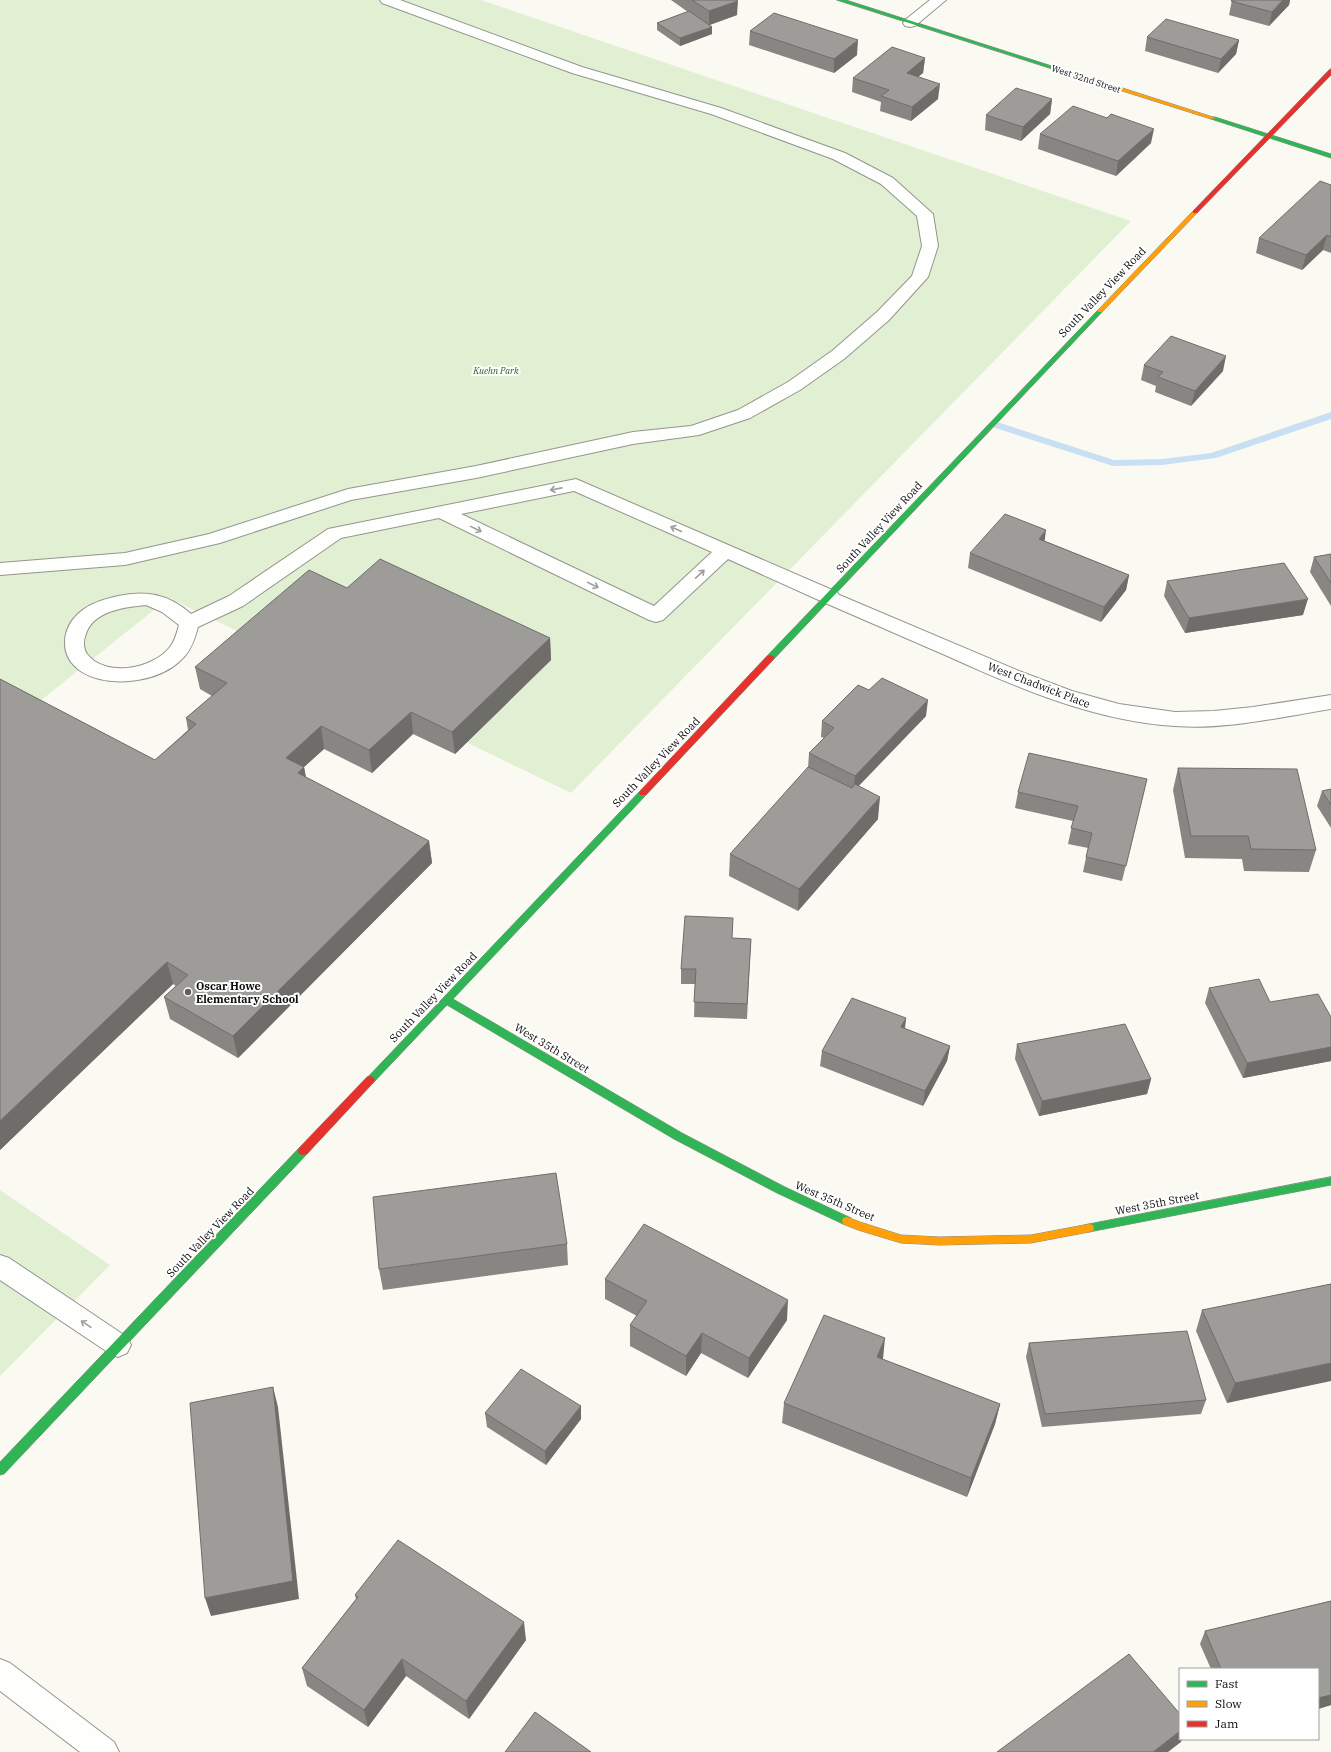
<svg xmlns="http://www.w3.org/2000/svg" width="1331" height="1752" viewBox="0 0 1331 1752" font-family="'IBM Plex Serif',serif">
<rect width="100%" height="100%" fill="#fbfaf2"/>
<!-- green -->
<path fill="#e1f0d2" d="M0,0H481L1131,221L571,793L169,598L0,733Z
M0,1190L110,1265L0,1376Z"/>
<g fill="none" stroke-linecap="round" stroke-linejoin="round">
<!-- stream -->
<path fill="#c9dff4" fill-rule="evenodd" d="M1331,412V419L1216,458L1162,465L1113,466L989,426L988,424L993,421L997,422L1114,460L1162,459L1211,453Z"/>
<defs>
<path id="lane" d="M380,0H400L582,67L721,108L845,153L893,178L933,214L938,246L928,277L889,320L844,359L800,390L750,418L699,435L633,444L476,478L351,500L220,543L125,565L0,575V563L125,553L209,534L348,489L476,466L633,432L691,426L738,410L788,382L832,351L877,312L912,276L922,246L917,216L881,184L833,159L711,114L572,73L382,3Z
M576,479L837,592L840,597L837,602L830,603L823,602L728,559L663,620L656,622L649,620L439,518L341,538L243,606L198,627C195,638 191,651 182,659C160,682 110,689 82,672C57,656 61,625 84,609C94,602 106,599 118,596C146,590 169,594 191,614L229,596L328,529ZM574,491L712,552L654,606L461,514ZM146,605L162,612L179,625C177,632 175,641 170,647C153,669 106,678 87,654C84,650 83,642 85,637C91,611 124,607 146,605Z
M0,1255L9,1258L127,1337L131,1345L127,1353L118,1357L109,1353L0,1280Z"/>
<path id="street" d="M930,0H946L915,26L910,27L905,26L903,23L905,20Z
M830,591L1019,671L1072,691L1119,704L1175,712L1214,711L1253,707L1331,695V709C1280,717 1227,730 1175,726C1094,721 1018,688 945,655C904,637 864,620 823,602L820,597L823,592Z
M0,1659L10,1663L114,1742L119,1752H80L0,1691Z"/>
<path id="fast" d="M837,0H846L1086,77L1081,78Z
M1211,117H1215L1331,154V158L1211,119Z
M1100,309L1102,310V312L773,660H767L766,658L767,656L1098,310Z
M643,790L647,793L646,795L453,999L682,1133L785,1187L851,1218L852,1221L851,1224L847,1225L843,1224L777,1193L674,1139L447,1005L373,1083L370,1084L367,1083L365,1080L640,791Z
M303,1147L307,1148L308,1151L307,1154L4,1474L0,1475V1462L299,1148Z
M1331,1177V1185L1089,1232L1085,1231L1084,1228L1085,1225L1089,1224Z"/>
<path id="slow" d="M1081,76H1085L1216,118L1211,119L1081,78Z
M1195,210L1197,211V213L1102,312H1098V310L1193,211Z
M847,1217L860,1222L901,1235L939,1237L1031,1235L1089,1224L1093,1225L1094,1228L1093,1231L1089,1232L1031,1243L939,1245L901,1243L858,1230L843,1224L842,1221L843,1218Z"/>
<path id="jam" d="M1331,69V75L1197,213H1193V211L1329,70Z
M770,655L773,656L774,658L773,660L646,795H640L639,793L640,791L767,656Z
M370,1076L373,1077L375,1080L373,1083L307,1154L303,1155L299,1154L298,1151L299,1148L367,1077Z"/>
</defs>
<!-- lane casing -->
<use href="#lane" stroke="#949490" stroke-width="2"/>
<!-- street casing -->
<use href="#street" stroke="#949490" stroke-width="2"/>
<!-- fast casing -->
<use href="#fast" stroke="#8b8a87" stroke-width="1"/>
<!-- slow casing -->
<use href="#slow" stroke="#8b8a87" stroke-width="1"/>
<!-- jam casing -->
<use href="#jam" stroke="#8b8a87" stroke-width="1"/>
<!-- lane -->
<use href="#lane" fill="#fefefd" fill-rule="evenodd"/>
<!-- street -->
<use href="#street" fill="#fefefd" fill-rule="evenodd"/>
<!-- fast -->
<use href="#fast" fill="#30b455" fill-rule="evenodd"/>
<!-- slow -->
<use href="#slow" fill="#ff9f0a" fill-rule="evenodd"/>
<!-- jam -->
<use href="#jam" fill="#e5322d" fill-rule="evenodd"/>
</g>
<!-- wall -->
<path fill="#888683" d="M671,0H736L737,15L710,25L712,27V34L680,46L657,30V23L688,12Z
M1232,0H1290L1289,5L1269,26L1229,15Z
M750,31L857,55L834,73L749,45Z
M1147,37L1239,40L1236,54L1218,73L1145,51Z
M925,58L923,73L918,77L938,99L911,121L880,111L881,102L852,92L853,78Z
M1052,99L1050,114L1021,141L985,130L986,115Z
M1107,118L1151,143L1116,176L1038,149L1040,134Z
M1331,185V253L1323,250L1302,270L1256,253L1259,238Z
M1144,365L1223,371L1191,406L1155,392L1156,386L1141,380Z
M1045,541L1129,575L1126,590L1101,622L968,568L970,553Z
M1331,554V606L1310,572L1314,557Z
M1167,581L1303,615L1185,633L1164,596Z
M347,588L550,638L551,660L455,754L413,734L372,773L324,749L304,767L306,778L429,841L432,863L238,1058L170,1019L164,997L176,986L173,984L0,1150V679L155,760L188,730L186,718L212,696L200,689L195,667Z
M869,690L926,716L858,786L878,819L798,911L729,876L730,854L808,768L809,753L824,738L821,737L822,721Z
M1178,768L1316,850L1309,872L1244,871L1242,859L1185,858L1173,790Z
M1147,779L1122,881L1083,872L1088,848L1068,844L1073,821L1015,808L1018,792Z
M1331,789V828L1317,806L1322,791Z
M732,938L751,939L747,1019L694,1017L695,984H681V969Z
M1209,988L1331,1017V1061L1243,1078L1205,1003Z
M906,1018L905,1029L950,1046L947,1061L923,1106L820,1066L822,1051Z
M1017,1044L1151,1079L1147,1094L1039,1116L1015,1059Z
M567,1244L568,1265L383,1290L379,1269Z
M605,1279L787,1320L748,1378L701,1353L686,1376L630,1346V1325L637,1316L605,1299Z
M1331,1284L1227,1403L1196,1331L1202,1310Z
M1029,1343L1206,1400L1201,1414L1042,1427L1026,1357Z
M882,1359L1000,1404L995,1424L967,1497L782,1423L784,1403Z
M581,1406V1419L546,1465L487,1427L485,1413Z
M355,1595L526,1640L469,1719L406,1676L368,1727L307,1686L302,1668L356,1599Z
M1331,1601V1705L1318,1709V1669H1211L1200,1644L1205,1631Z"/>
<!-- shaded-wall -->
<path fill="#6f6d6a" d="M1283,0H1290L1289,5L1269,26L1272,12Z
M738,1L737,15L709,25V11Z
M712,27V34L680,46V38Z
M858,40L857,55L834,73V59Z
M1239,40L1236,54L1218,73L1221,59Z
M925,58L923,73L905,87L907,73Z
M940,84L938,99L911,121L912,107Z
M1052,99L1050,114L1021,141L1023,127Z
M1154,129L1151,143L1116,176L1118,161Z
M1327,235L1323,250L1302,270L1306,255Z
M1226,356L1223,371L1191,406L1195,391Z
M1046,530L1044,546L1039,539Z
M1129,575L1126,590L1101,622L1104,607Z
M1308,599L1303,615L1185,633L1189,618Z
M550,638L551,660L455,754L452,732Z
M928,700L926,716L853,792L855,776Z
M411,712L413,734L372,773L369,750Z
M321,726L324,749L304,767L308,789L286,758Z
M880,797L878,819L798,911L799,889Z
M429,841L432,863L238,1058L233,1036Z
M167,962L173,984L0,1150V1121Z
M906,1018L904,1033L901,1027Z
M950,1046L947,1061L923,1106L925,1091Z
M1331,1047V1061L1243,1078L1247,1063Z
M1151,1079L1147,1094L1039,1116L1042,1101Z
M788,1300L787,1320L748,1378L749,1358Z
M702,1333L701,1353L686,1376V1356Z
M885,1338L883,1359L874,1377L877,1357Z
M1331,1363V1381L1227,1403L1235,1383Z
M273,1387L278,1407L299,1599L211,1616L205,1598Z
M1000,1404L995,1424L967,1497L971,1478Z
M581,1406V1419L546,1465L545,1451Z
M524,1622L526,1640L469,1719L466,1701Z
M402,1659L406,1676L368,1727L364,1710Z
M1331,1695V1705L1318,1709V1698Z
M1180,1731V1739H1182L1181,1742L1168,1752H1153Z"/>
<!-- building -->
<path fill="#9e9c98" stroke="#6f6d6a" d="M692,0H736L738,1L709,11Z
M1232,0H1283L1272,12L1231,1Z
M689,11L712,27L680,38L657,23Z
M774,13L858,40L834,59L750,31Z
M1166,19L1239,40L1221,59L1147,37Z
M892,47L925,58L907,73L940,84L912,107L881,96L889,90L853,78Z
M1016,88L1052,99L1023,127L986,115Z
M1073,106L1107,118L1111,114L1154,129L1118,161L1040,134Z
M1320,181L1331,185V237L1327,235L1306,255L1259,238Z
M1171,336L1226,356L1195,391L1158,377L1163,372L1144,365Z
M1005,514L1046,530L1039,539L1129,575L1104,607L970,553Z
M1331,554V583L1314,557Z
M380,559L550,638L452,732L411,712L369,750L321,726L286,758L304,767L298,773L429,841L233,1036L164,997L188,975L167,962L0,1121V679L155,760L196,724L186,718L227,683L195,667L309,570L347,588Z
M1284,563L1308,599L1189,618L1167,581Z
M882,678L928,700L855,776L809,753L834,728L822,721L858,685L869,690Z
M1029,753L1147,779L1126,866L1086,857L1092,833L1071,828L1078,806L1018,792Z
M808,767L852,788L855,784L880,797L799,889L730,854Z
M1178,768L1297,769L1316,850L1251,849L1248,836H1191Z
M1331,789V805L1322,791Z
M685,916L733,918L732,938L751,939L747,1004L694,1002L696,969H681Z
M1259,979L1270,1002L1318,994L1331,1017V1047L1247,1063L1209,988Z
M852,998L906,1018L901,1027L950,1046L925,1091L822,1051Z
M1125,1024L1151,1079L1042,1101L1017,1044Z
M556,1173L567,1244L379,1269L373,1197Z
M644,1224L788,1300L749,1358L702,1333L686,1356L630,1325L647,1301L605,1279Z
M1331,1284V1363L1235,1383L1202,1310Z
M824,1315L885,1338L877,1357L1000,1404L971,1478L784,1403Z
M1187,1331L1206,1400L1045,1414L1029,1343Z
M521,1369L581,1406L545,1451L485,1413Z
M273,1387L293,1581L205,1598L190,1403Z
M398,1540L524,1622L466,1701L402,1659L364,1710L302,1668L358,1597L355,1595Z
M1331,1601V1695L1318,1698V1669H1221L1205,1631Z
M1129,1654L1180,1714V1731L1153,1752H997Z
M535,1712L591,1752H505Z"/>
<!-- one-way arrows -->
<defs><path id="oneway-shaft" d="M-6 0H5M1.5-3L5.5 0L1.5 3" fill="none" stroke-width="1.6" stroke-linecap="round" stroke-linejoin="round"/></defs>
<g stroke="#9e9e9d">
<use href="#oneway-shaft" transform="translate(556 489) rotate(169)"/>
<use href="#oneway-shaft" transform="translate(476 529) rotate(26)"/>
<use href="#oneway-shaft" transform="translate(676 529) rotate(-156)"/>
<use href="#oneway-shaft" transform="translate(700 574) rotate(-43)"/>
<use href="#oneway-shaft" transform="translate(593 585) rotate(26)"/>
<use href="#oneway-shaft" transform="translate(86 1324) rotate(-146)"/>
</g>
<!-- markers -->
<circle fill="#60605d" stroke="#fff" stroke-width="1.5" cx="188" cy="992" r="4"/>
<g text-anchor="middle" stroke-width="4" stroke-linejoin="round" paint-order="stroke">
<!-- far-street labels -->
<g font-size="9" fill="#0d0d0d" stroke="#fff">
<text transform="translate(1086 79) rotate(18)" y="3">West 32nd Street</text>
</g>
<!-- far-park labels -->
<g font-size="9" font-style="italic" fill="#25631f" stroke="#fff">
<text x="496" y="374">Kuehn Park</text>
</g>
<!-- street labels -->
<g font-size="11" fill="#0d0d0d" stroke="#fff">
<text transform="translate(1102 292) rotate(-46)" y="4">South Valley View Road</text>
<text transform="translate(879 527) rotate(-47)" y="4">South Valley View Road</text>
<text transform="translate(1039 685) rotate(21)" y="4">West Chadwick Place</text>
<text transform="translate(656 762) rotate(-46)" y="4">South Valley View Road</text>
<text transform="translate(433 997) rotate(-46)" y="4">South Valley View Road</text>
<text transform="translate(552 1048) rotate(31)" y="4">West 35th Street</text>
<text transform="translate(835 1201) rotate(23)" y="4">West 35th Street</text>
<text transform="translate(1157 1203) rotate(-11)" y="4">West 35th Street</text>
<text transform="translate(210 1232) rotate(-46)" y="4">South Valley View Road</text>
</g>
<!-- poi labels -->
<g font-size="11" font-weight="bold" fill="#0d0d0d" stroke="#fff" text-anchor="start">
<text x="196" y="990">Oscar Howe<tspan x="196" dy="13">Elementary School</tspan></text>
</g>
</g>
<!-- legend -->
<rect x="1179" y="1668" width="140" height="72" fill="#ffffff" stroke="#9e9e9e"/>
<rect x="1187" y="1681" width="20" height="6" fill="#30b455" stroke="#9e9e9e"/>
<text x="1215" y="1688" font-size="12" fill="#0d0d0d">Fast</text>
<rect x="1187" y="1701" width="20" height="6" fill="#ff9f0a" stroke="#9e9e9e"/>
<text x="1215" y="1708" font-size="12" fill="#0d0d0d">Slow</text>
<rect x="1187" y="1721" width="20" height="6" fill="#e5322d" stroke="#9e9e9e"/>
<text x="1215" y="1728" font-size="12" fill="#0d0d0d">Jam</text>
</svg>
